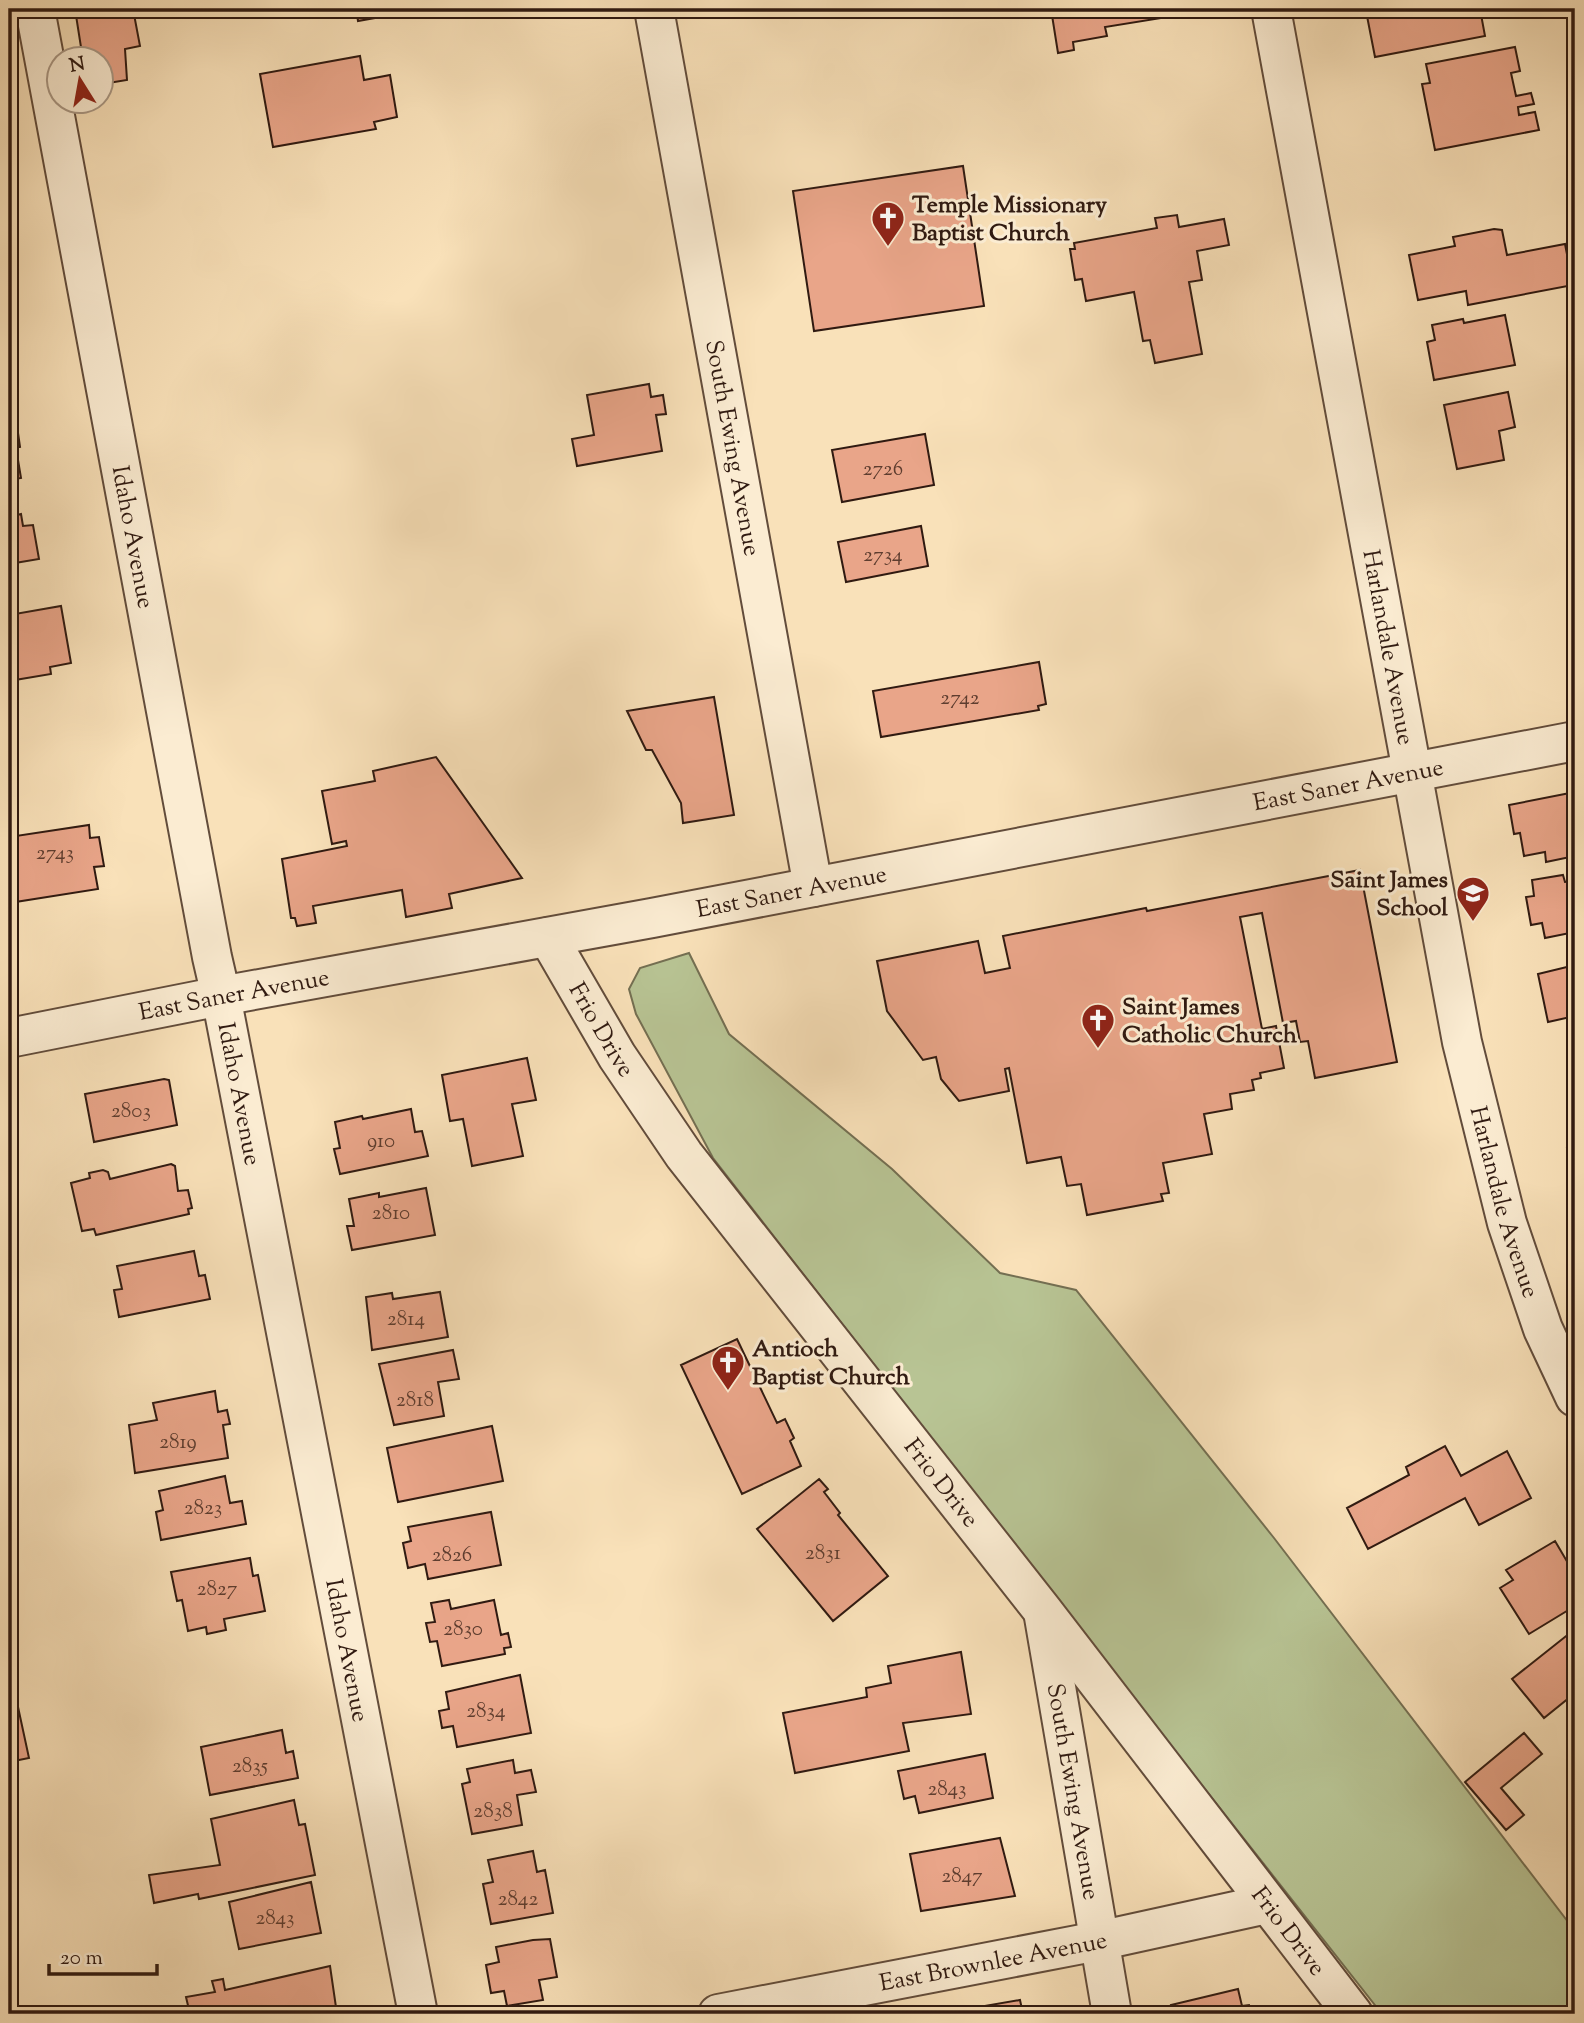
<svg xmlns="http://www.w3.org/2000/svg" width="1584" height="2023" viewBox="0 0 1584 2023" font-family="'Sorts Mill Goudy',serif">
<rect width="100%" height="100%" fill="#f9e1b9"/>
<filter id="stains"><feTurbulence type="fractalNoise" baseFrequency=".00286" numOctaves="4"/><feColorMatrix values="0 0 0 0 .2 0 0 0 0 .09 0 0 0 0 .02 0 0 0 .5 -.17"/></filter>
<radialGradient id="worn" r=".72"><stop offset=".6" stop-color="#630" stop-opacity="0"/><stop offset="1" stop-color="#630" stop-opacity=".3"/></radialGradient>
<!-- green -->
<path fill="#b8c494" stroke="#746f52" stroke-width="2" d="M689,953L729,1034L892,1169L1000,1273L1076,1290L1274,1538L1575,1931V2014H1382L1104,1661L713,1158L636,1014L629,989L640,968Z"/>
<!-- building -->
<path fill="#e9a589" stroke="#301a11" stroke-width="2" d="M75,9H133L140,46L125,49L127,80L102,84V60H83Z
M356,9H425L358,21Z
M1051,9H1179L1180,15L1105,27L1107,36L1073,42L1074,50L1058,53Z
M1378,9H1480L1485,36L1375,57L1367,16L1379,14Z
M1515,47L1520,71L1511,73L1516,96L1531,93L1534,104L1518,107L1519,115L1535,112L1539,130L1435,150L1422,84L1430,83L1426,64Z
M360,56L364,80L390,75L397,117L374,122L376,129L273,147L260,74Z
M963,166L984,306L814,331L793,191Z
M1177,215L1179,227L1224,219L1229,245L1197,251L1202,280L1189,282L1202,354L1155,363L1150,340L1143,341L1134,292L1086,301L1082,279L1075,280L1070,249H1075L1074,243L1157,228L1155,218Z
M1494,229L1502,230L1507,255L1565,244L1573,285L1468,305L1466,291L1418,300L1409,255L1455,246L1453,237Z
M1505,315L1515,365L1434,380L1427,342L1435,340L1432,325L1463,319L1464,323Z
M649,384L651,397L663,395L666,414L656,415L662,451L577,466L572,439L594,435L587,395Z
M1508,392L1515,427L1499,431L1504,460L1457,469L1444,405Z
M18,433L20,447L12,448L14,454H17L21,478L9,480V434Z
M925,434L934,485L842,502L832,450Z
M21,514L23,526L33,525L39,559L9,564V517Z
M921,526L928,566L846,582L838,542Z
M61,606L71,663L50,667L51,674L9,681V615Z
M1039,662L1046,704L1038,706L1039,710L881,737L873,691Z
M714,697L734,815L683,823L681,803L652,750H646L627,711Z
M436,757L522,878L449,894L452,908L406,917L402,890L313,906L316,923L297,926L295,918H291L282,859L347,846L346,841L332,844L322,791L375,781L373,771Z
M1575,792V856L1546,862L1545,852L1524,856L1520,833L1514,834L1509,805Z
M89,825L90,838L99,837L104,866L94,867L98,889L9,903V837Z
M1360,870L1397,1062L1315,1078L1308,1041L1300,1042L1296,1021L1283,1023L1262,913L1240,917L1262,1029L1276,1026L1284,1068L1260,1073L1261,1078L1252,1080L1254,1090L1230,1094L1232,1109L1204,1114L1212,1154L1163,1163L1169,1193L1161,1194L1163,1201L1087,1215L1081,1184L1067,1186L1061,1157L1027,1163L1009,1068L1005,1069L1009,1091L959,1101L941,1079L936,1057L923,1060L887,1011L877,961L978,941L985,973L1010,968L1003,936L1146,908L1147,911Z
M1563,875L1565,882L1575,881V932L1545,938L1542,923L1531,925L1526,897L1534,896L1532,880Z
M1575,965V1016L1548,1022L1538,974Z
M527,1058L536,1100L512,1104L523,1156L472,1166L463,1119L450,1121L442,1075Z
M164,1079L169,1080L177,1125L94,1142L85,1094Z
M411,1109L415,1132L422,1131L428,1156L340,1174L334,1149L340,1148L335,1122L362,1116L363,1119Z
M1575,1146V1172L1571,1173L1567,1148Z
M171,1164L175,1166L178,1191L188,1190L192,1208L188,1209L189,1214L96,1235L94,1229L82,1231L71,1183L90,1178L89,1173L103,1170L108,1172L110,1179Z
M426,1188L435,1235L352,1250L347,1226H354L349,1199L379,1193V1197Z
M194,1251L199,1276L205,1275L210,1299L119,1317L114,1290L122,1289L117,1266Z
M440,1292L448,1337L372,1350L366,1297L392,1293L393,1299Z
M737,1339L777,1423L785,1419L794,1438L790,1441L801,1466L742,1494L681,1365Z
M453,1350L459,1379L438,1382L444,1416L394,1425L379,1364Z
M215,1391L218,1412L227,1410L230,1424L223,1425L228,1458L135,1473L129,1425L157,1420L153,1403Z
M492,1426L503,1481L398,1502L387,1448Z
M1445,1446L1461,1476L1507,1451L1531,1498L1479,1525L1465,1498L1368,1549L1347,1508L1409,1475L1406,1467Z
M225,1476L230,1503L242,1501L246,1524L161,1540L156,1512L163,1510L159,1491Z
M819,1479L828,1489L824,1492L840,1513L838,1515L888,1576L833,1621L757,1529Z
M491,1512L501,1565L428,1579L425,1564L408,1568L403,1543L411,1541L408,1527Z
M1555,1541L1575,1575V1606L1529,1634L1500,1588L1513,1580L1506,1570Z
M250,1558L253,1576L258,1575L265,1611L224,1619L226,1630L207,1634L206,1627L188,1631L182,1600L177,1601L171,1572Z
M449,1600L451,1609L494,1600L501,1635L508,1633L511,1647L504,1648L505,1654L442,1666L437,1641L430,1642L426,1623L435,1622L431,1603Z
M1575,1629V1693L1544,1718L1512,1679Z
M961,1652L971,1714L903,1723L909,1751L795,1773L783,1713L867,1697L866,1688L891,1683L888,1666Z
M520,1675L531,1733L457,1747L453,1726L442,1728L439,1711L449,1709L446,1692Z
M18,1707L29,1758L9,1762V1709Z
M282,1730L286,1753L293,1751L298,1778L210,1795L201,1747Z
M1524,1733L1542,1754L1501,1788L1524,1815L1506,1830L1465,1782Z
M985,1754L993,1798L919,1813L915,1796L904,1799L898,1771Z
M513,1760L515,1773L531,1770L536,1792L517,1795L522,1825L472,1834L462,1784L470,1782L467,1769Z
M294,1800L299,1825L305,1824L315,1875L199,1899L198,1894L154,1903L149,1875L220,1865L211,1819Z
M1000,1838L1015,1896L921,1911L910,1854Z
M533,1851L537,1872L545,1870L553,1913L491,1924L483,1884L493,1882L488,1860Z
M311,1882L321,1933L239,1949L229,1902Z
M550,1939L557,1977L539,1980L543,2000L507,2006L504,1991L491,1993L486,1965L499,1962L496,1947L533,1940Z
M330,1966L337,2014H190L186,1997L215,1992L212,1981L223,1979L225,1990Z
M1238,1989L1242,2006L1249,2005L1251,2014H1173L1171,2005Z
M1020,2000L1023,2014H968L967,2009Z"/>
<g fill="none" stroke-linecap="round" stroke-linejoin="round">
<defs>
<g id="minor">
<path id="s1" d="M35,9L212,957L221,996L418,2014"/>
<path id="s2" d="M654,9L813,887"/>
<path id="s3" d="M1271,9L1462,1042L1507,1223L1543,1329L1575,1397"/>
<path id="s4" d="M548,937L617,1056L684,1155L1043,1611L1353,2014"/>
<path id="s5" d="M9,1038L221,996L652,918L1575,741"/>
<path id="s6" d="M1044,1617L1112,2014"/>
<path id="s7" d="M718,2014L1098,1941L1267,1904"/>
</g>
</defs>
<!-- minor casing -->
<use href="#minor" stroke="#624c3b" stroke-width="42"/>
<!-- minor -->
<use href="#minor" stroke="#fbecd2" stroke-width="38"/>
</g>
<!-- icons -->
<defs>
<symbol id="church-pin" viewBox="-11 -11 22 30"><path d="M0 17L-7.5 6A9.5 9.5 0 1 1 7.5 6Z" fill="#8f2418" stroke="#fbecd2"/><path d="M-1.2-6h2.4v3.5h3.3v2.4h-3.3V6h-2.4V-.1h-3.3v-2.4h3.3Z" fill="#fff"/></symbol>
<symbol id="school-pin" viewBox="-11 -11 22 30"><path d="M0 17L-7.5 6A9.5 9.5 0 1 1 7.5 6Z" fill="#8f2418" stroke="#fbecd2"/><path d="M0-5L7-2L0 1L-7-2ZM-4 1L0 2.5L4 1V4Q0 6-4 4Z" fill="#fff"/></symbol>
</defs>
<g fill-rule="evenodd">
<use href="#church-pin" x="869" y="199" width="38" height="52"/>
<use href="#school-pin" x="1454" y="874" width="38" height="52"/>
<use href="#church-pin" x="1079" y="1001" width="38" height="52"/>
<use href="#church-pin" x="709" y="1343" width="38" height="52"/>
</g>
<g text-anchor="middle" stroke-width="6" stroke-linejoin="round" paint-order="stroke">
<!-- number labels -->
<g font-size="21" fill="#5e3d2f">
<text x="883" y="475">2726</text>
<text x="883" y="561">2734</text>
<text x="960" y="704">2742</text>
<text x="55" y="859">2743</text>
<text x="131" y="1117">2803</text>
<text x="381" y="1147">910</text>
<text x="391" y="1219">2810</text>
<text x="406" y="1325">2814</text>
<text x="415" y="1406">2818</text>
<text x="178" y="1448">2819</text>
<text x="203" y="1514">2823</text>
<text x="823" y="1559">2831</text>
<text x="452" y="1561">2826</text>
<text x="217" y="1595">2827</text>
<text x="463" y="1635">2830</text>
<text x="486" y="1717">2834</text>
<text x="250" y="1772">2835</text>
<text x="947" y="1795">2843</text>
<text x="493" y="1817">2838</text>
<text x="962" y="1882">2847</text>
<text x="518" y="1905">2842</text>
<text x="275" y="1924">2843</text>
</g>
<!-- poi labels -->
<g font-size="24" font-weight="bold" fill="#301a11" stroke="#fbecd2" text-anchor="start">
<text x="912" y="212">Temple Missionary<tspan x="912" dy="28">Baptist Church</tspan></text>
<text x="1448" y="887" text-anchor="end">Saint James<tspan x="1448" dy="28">School</tspan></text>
<text x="1122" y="1014">Saint James<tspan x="1122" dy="28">Catholic Church</tspan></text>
<text x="752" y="1356">Antioch<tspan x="752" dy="28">Baptist Church</tspan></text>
</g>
<!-- street labels -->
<g font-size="24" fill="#301a11" stroke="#fbecd2">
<text dy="8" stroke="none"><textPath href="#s2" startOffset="446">South Ewing Avenue</textPath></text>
<text dy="8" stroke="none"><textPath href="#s1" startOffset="537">Idaho Avenue</textPath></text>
<text dy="8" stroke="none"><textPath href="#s3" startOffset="649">Harlandale Avenue</textPath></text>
<text dy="8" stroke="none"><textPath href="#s5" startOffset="1363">East Saner Avenue</textPath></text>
<text dy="8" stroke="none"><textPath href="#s5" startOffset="796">East Saner Avenue</textPath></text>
<text dy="8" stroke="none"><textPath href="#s5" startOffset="229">East Saner Avenue</textPath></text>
<text dy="8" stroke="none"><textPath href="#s4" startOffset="107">Frio Drive</textPath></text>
<text dy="8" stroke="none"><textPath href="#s1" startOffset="1104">Idaho Avenue</textPath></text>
<text dy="8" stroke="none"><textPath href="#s3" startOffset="1216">Harlandale Avenue</textPath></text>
<text dy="8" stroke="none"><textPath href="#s4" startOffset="674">Frio Drive</textPath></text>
<text dy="8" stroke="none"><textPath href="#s1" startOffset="1671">Idaho Avenue</textPath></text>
<text dy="8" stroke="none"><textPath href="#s6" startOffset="177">South Ewing Avenue</textPath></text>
<text dy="8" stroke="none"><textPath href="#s4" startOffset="1241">Frio Drive</textPath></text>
<text dy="8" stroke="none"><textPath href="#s7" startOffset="280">East Brownlee Avenue</textPath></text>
</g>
</g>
<!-- margin -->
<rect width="1584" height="2023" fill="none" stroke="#f9e1b9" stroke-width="35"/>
<rect x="10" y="10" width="1563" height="2002" fill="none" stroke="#301a11" stroke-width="3.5"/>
<rect x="18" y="18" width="1549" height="1988" fill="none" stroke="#301a11" stroke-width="2"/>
<!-- north arrow -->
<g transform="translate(80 80) rotate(349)"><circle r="33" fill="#fbecd2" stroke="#aa9885" stroke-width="2"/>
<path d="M0-5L12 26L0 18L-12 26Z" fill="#8f2418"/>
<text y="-10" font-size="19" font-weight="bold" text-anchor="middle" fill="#301a11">N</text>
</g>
<!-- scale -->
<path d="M49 1964v10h108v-10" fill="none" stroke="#301a11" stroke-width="3.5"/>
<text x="60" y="1964" font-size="21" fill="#301a11" stroke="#fbecd2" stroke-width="5" paint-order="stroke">20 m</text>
<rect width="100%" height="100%" filter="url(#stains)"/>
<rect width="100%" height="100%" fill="url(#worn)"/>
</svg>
